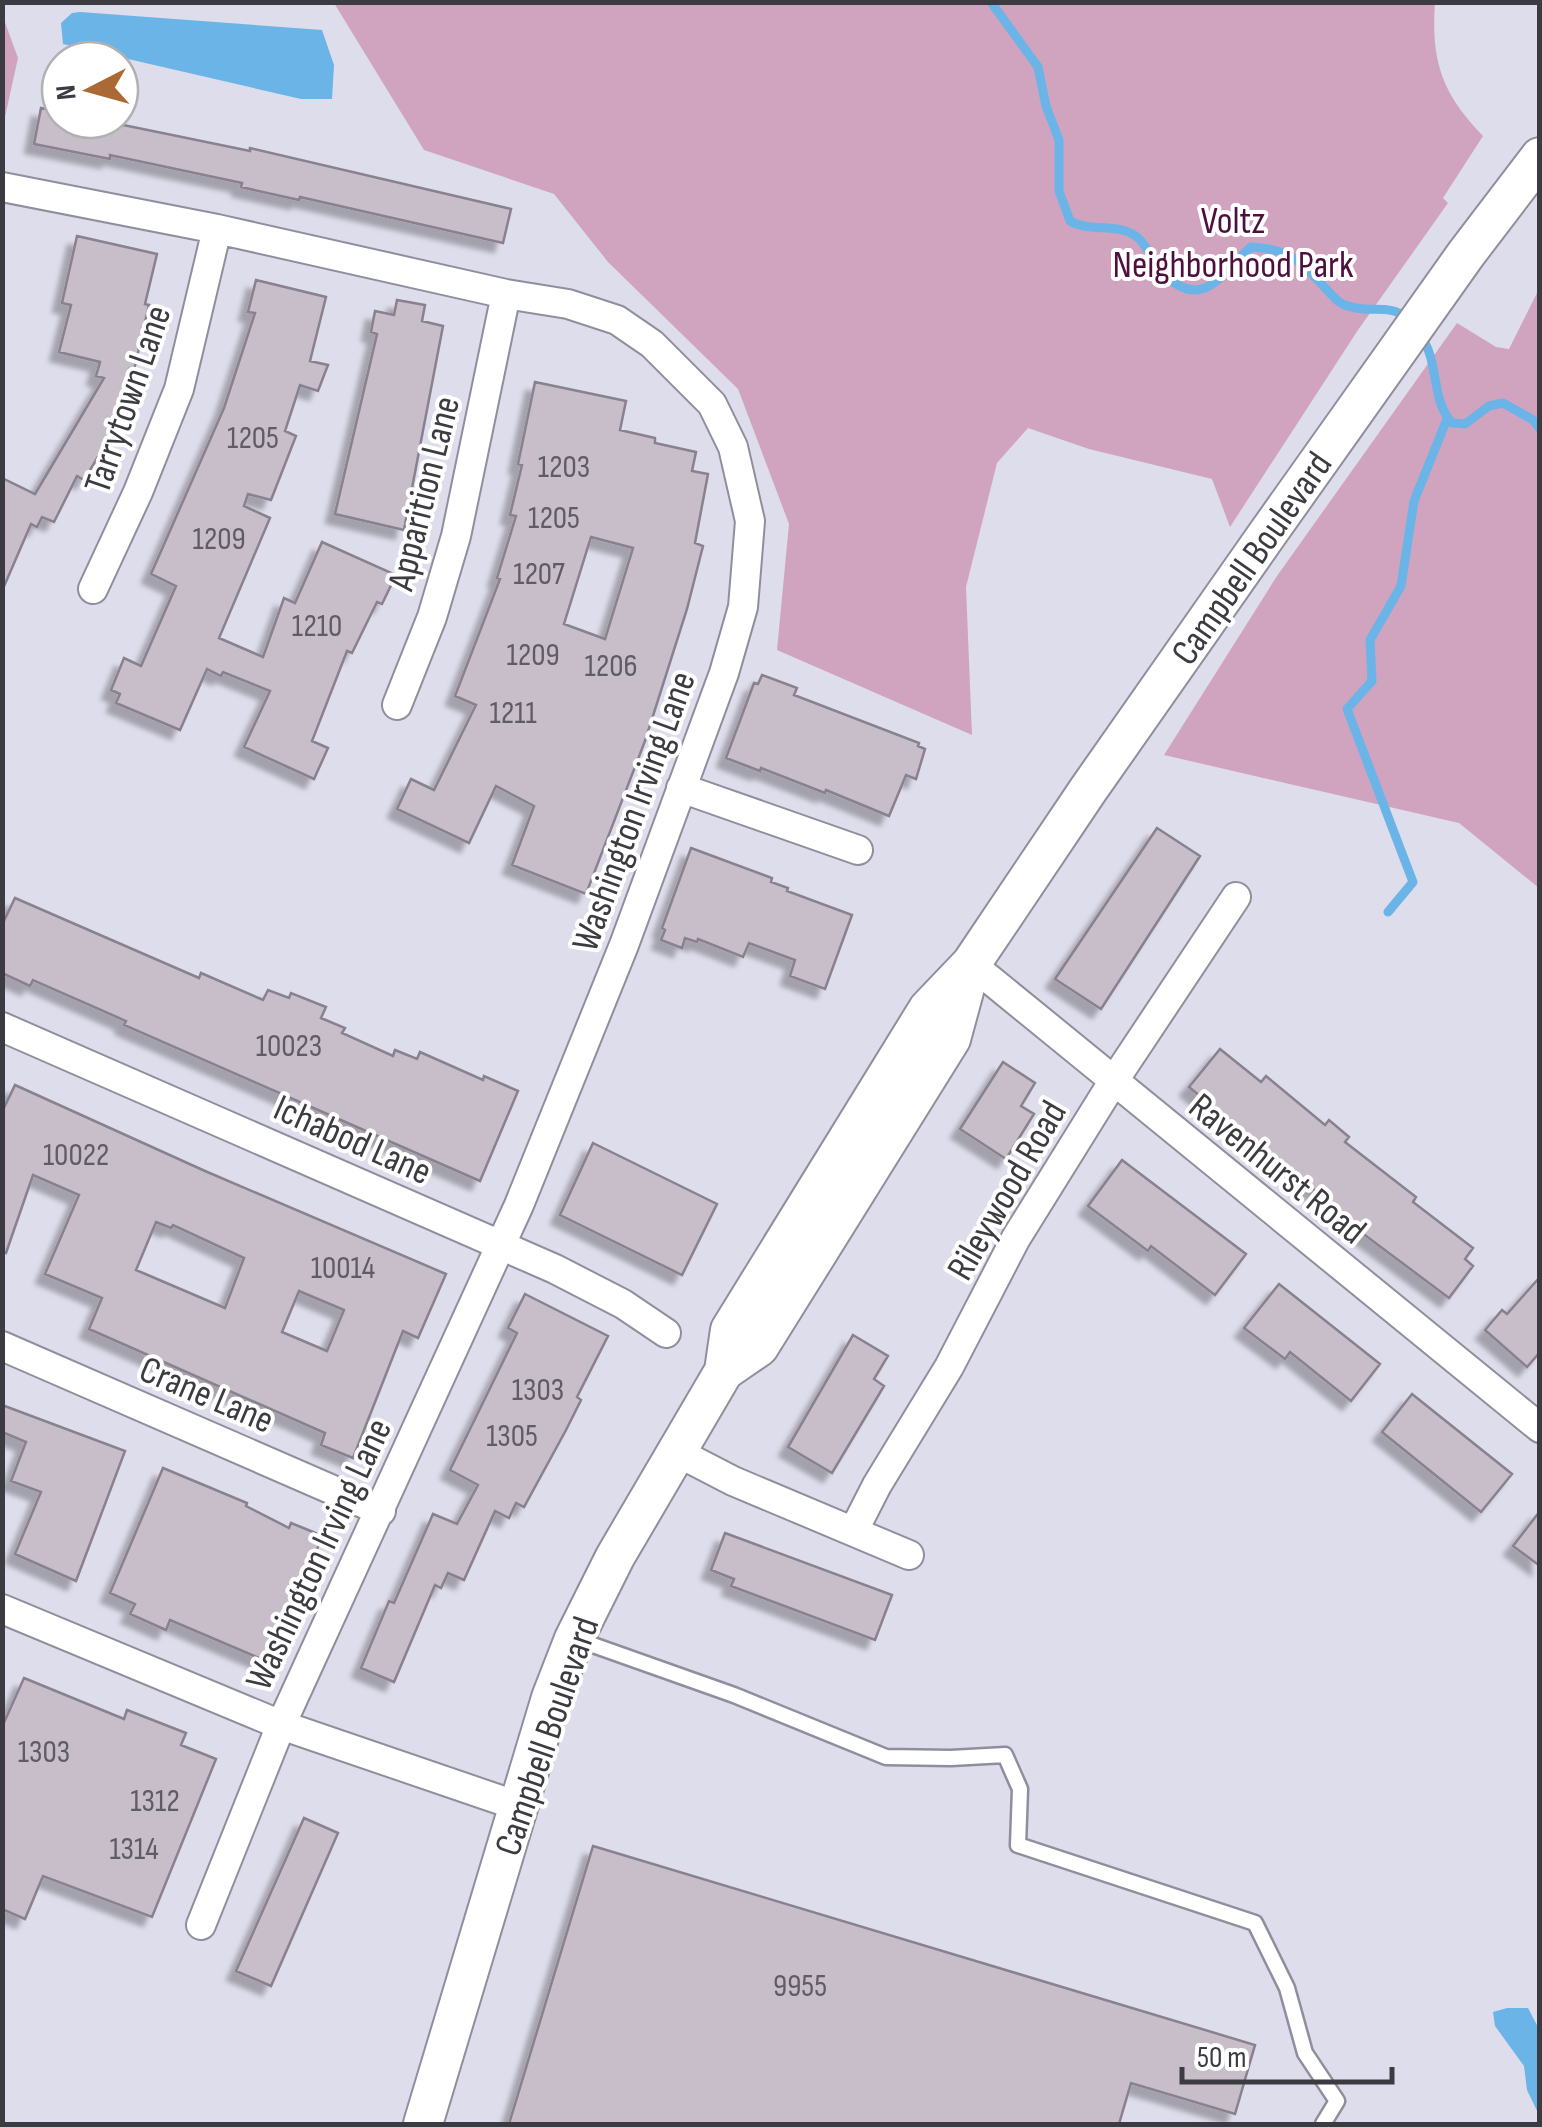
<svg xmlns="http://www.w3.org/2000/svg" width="1542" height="2127" viewBox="0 0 1542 2127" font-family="'Sofia Sans Condensed',sans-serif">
<defs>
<filter id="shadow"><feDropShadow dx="-9" dy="9" stdDeviation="2.5" flood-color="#0004"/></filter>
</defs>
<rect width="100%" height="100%" fill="#deddeb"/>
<!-- green -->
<path fill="#d0a4bf" d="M334,3H1435C1431,62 1442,93 1483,136L1443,198L1448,203L1358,330L1230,527L1212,479L1089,449L1028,428L997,463L966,587L972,735L777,650L789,524L738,389L608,262L554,194L424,150Z
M2,14L18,58L3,126H2Z
M1539,289V888L1459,823L1164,755L1277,576L1457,323L1496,347L1509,349Z"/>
<!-- water -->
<path fill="#6bb4e7" d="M80,12L322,30L334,65L332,99H301L63,44L61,23L72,13Z
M1507,2008H1528L1539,2029V2115L1527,2090L1524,2066L1495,2026L1493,2012Z"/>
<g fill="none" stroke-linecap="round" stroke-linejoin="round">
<!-- stream -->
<path stroke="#6bb4e7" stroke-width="9" d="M991,2L1038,67L1046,106L1059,140V191L1070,221C1091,233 1118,222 1137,237C1148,246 1154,264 1164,274C1204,314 1225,269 1251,247C1294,249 1302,264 1329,292C1335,298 1339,304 1348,306C1369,314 1389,303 1407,318
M1420,335C1440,361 1430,399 1452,423L1465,424L1489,406L1503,403L1533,420L1540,429
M1388,912L1413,882L1347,709L1372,681L1370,640L1401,586L1414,501L1447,419"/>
</g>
<!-- building -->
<path fill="#c7beca" stroke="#89818d" stroke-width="2.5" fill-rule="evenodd" filter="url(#shadow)" d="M41,108L60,112V120H99L250,151V148L511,209L503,243L300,197L299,200L241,187L242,183L110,155V159L34,144Z
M77,236L157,254L145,304L149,305L134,370L129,369L119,408L125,412L84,480L77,476L54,522L42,517L37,527L31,524L2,591V478L35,494L104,378L96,376L100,362L59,352L71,305L62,303Z
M256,280L326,297L310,361L328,365L318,391L300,385L285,431L296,436L271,500L248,494L244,506L270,518L219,638L263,657L284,598L295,603L322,542L396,575L382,604L377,602L352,653L347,651L312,741L328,748L314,779L244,747L270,691L223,672L221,676L207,669L180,730L116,703L120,694L111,690L124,658L141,666L176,586L151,574L224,408L255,313L248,312Z
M397,300L425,305L422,321L443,326L404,530L335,514L377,334L371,332L375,311L394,315Z
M535,382L626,401L620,430L655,438V443L696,452L692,471L708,474L695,543L703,546L687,609L645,741L586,894L512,865L534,806L496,786L469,843L397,809L411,779L434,790L476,705L455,696L500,579L497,578L516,516L510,515L522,465L518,464ZM591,537L633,548L605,639L564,624Z
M762,675L797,688L794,695L919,743L918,746L925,749L916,779L906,775L889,816L826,790L825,793L761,768L760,771L726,758L754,683L758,684Z
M1157,828L1200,856L1101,1009L1055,979Z
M691,848L772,878L771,882L788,888L787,891L852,915L825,989L790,976L795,960L749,943L743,957L698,939L697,942L685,938L682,948L661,940L665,930L662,928Z
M15,898L199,978L201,973L263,1000L268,990L289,998L291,993L326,1007L321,1018L345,1028L342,1033L393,1056L395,1050L417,1059L420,1052L483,1080L484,1076L518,1091L480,1181L124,1025L126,1021L33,980L30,986L2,973V925Z
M1220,1049L1261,1082L1266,1076L1325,1125L1329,1120L1349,1137L1345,1142L1416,1197L1413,1202L1473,1248L1465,1259L1473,1266L1449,1298L1326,1206L1329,1202L1189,1087Z
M1003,1062L1035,1083L1021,1106L1034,1114L1006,1159L960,1129Z
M15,1085L205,1171L446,1274L418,1338L403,1331L353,1458L321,1445L325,1433L89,1329L102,1298L45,1274L79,1195L33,1175L6,1253L2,1252V1112ZM156,1222L171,1228L173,1225L244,1258L225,1308L136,1270ZM299,1291L344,1310L327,1351L282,1332Z
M593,1143L717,1204L682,1275L560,1215Z
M1122,1160L1246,1254L1215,1295L1151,1246L1148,1251L1088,1206Z
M1540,1277V1352L1527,1367L1485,1330L1502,1310L1507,1314Z
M1279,1284L1380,1364L1351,1401L1290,1352L1285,1359L1244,1328Z
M525,1294L608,1336L577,1397L581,1400L566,1430L524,1507L516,1503L509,1518L495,1511L464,1580L448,1573L441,1588L435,1585L394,1682L361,1668L389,1601L394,1603L433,1514L457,1524L478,1485L450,1470L517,1333L508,1328Z
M853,1335L888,1356L874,1379L884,1386L832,1473L788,1447Z
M1412,1394L1512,1474L1481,1512L1382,1432Z
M2,1405L125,1451L76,1581L15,1554L41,1492L11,1481L26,1442L2,1432Z
M163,1468L247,1503L246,1506L289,1528L291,1523L323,1536L266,1661L170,1620L166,1630L130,1614L135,1604L110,1593Z
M1540,1511V1566L1513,1546Z
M725,1533L892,1595L875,1640L731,1586L734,1579L711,1570Z
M24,1678L124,1719L127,1710L186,1733L181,1745L216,1759L152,1917L43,1876L25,1919L2,1909V1727Z
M304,1818L338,1833L271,1986L236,1971Z
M593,1846L1255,2045L1235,2114L1131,2083L1119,2124H509Z"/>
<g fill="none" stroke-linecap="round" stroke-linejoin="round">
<defs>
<path id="lane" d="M576,1639L734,1695L886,1757L951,1758L1005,1755L1020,1789L1018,1845L1255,1923L1287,1988L1305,2053L1337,2101L1323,2124"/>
<path id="street" d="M2,187L217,229L506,294L568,304L617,320L652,344L712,404L733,447L750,521L743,607L724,673L624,945L519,1205L281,1725L201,1925
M93,589L138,492L179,389L217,229
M397,705L432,617L456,536L506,294
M681,788L858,850
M971,964L1540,1428
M2,1027L555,1269L623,1304L666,1333
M2,1346L381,1511
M675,1451L733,1481L909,1555
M854,1530L877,1485L949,1367L1016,1238L1113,1082L1236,897
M2,1609L281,1725L518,1806"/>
<path id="secondary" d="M724,1371L759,1347L951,1039L970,969
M423,2124L551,1698L574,1639L615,1557L724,1371L730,1330L928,1009L971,964L1088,790L1268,533L1466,254L1540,157"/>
</defs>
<!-- lane casing -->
<use href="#lane" stroke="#908e9c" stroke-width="19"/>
<!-- street casing -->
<use href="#street" stroke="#908e9c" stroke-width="32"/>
<!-- secondary casing -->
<use href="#secondary" stroke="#908e9c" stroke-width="42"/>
<!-- lane -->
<use href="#lane" stroke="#fff" stroke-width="14"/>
<!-- street -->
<use href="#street" stroke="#fff" stroke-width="28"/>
<!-- secondary -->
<use href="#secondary" stroke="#fff" stroke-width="38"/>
</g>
<g text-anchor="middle" stroke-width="8" stroke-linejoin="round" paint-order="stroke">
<!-- number labels -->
<g font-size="32" fill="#5f5c63">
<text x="253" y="448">1205</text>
<text x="564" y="477">1203</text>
<text x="554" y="528">1205</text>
<text x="219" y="549">1209</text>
<text x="539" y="584">1207</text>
<text x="317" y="636">1210</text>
<text x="533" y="665">1209</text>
<text x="611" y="676">1206</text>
<text x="513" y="723">1211</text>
<text x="289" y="1056">10023</text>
<text x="76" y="1165">10022</text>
<text x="343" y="1278">10014</text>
<text x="538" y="1400">1303</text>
<text x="512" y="1446">1305</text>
<text x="44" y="1762">1303</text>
<text x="155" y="1811">1312</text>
<text x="134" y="1859">1314</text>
<text x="800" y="1996">9955</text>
</g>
<!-- park labels -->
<g font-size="38" fill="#4e0f3d" stroke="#fff">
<text x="1233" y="233">Voltz<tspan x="1233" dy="44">Neighborhood Park</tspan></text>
</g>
<!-- street labels -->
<g font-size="38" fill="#3c3b41" stroke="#fff">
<text transform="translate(127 399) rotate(-71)" y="13">Tarrytown Lane</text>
<text transform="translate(423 493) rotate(-76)" y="13">Apparition Lane</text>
<text transform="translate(1251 558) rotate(-55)" y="13">Campbell Boulevard</text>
<text transform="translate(633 811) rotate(-70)" y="13">Washington Irving Lane</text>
<text transform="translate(353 1139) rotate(24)" y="13">Ichabod Lane</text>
<text transform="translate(1278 1168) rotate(39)" y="13">Ravenhurst Road</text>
<text transform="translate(1006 1190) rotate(-60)" y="13">Rileywood Road</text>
<text transform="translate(207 1394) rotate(23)" y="13">Crane Lane</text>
<text transform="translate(318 1554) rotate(-65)" y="13">Washington Irving Lane</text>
<text transform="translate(546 1736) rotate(-71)" y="13">Campbell Boulevard</text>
</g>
</g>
<!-- border -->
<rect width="1542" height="2127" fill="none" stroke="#3c3b41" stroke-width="10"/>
<!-- north arrow -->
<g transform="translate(90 90) rotate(264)"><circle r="48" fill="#ffffff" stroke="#b1b1b3" stroke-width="2.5"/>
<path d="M0-8L18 38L0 25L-18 38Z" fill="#ab6935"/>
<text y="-15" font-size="28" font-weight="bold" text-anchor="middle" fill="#3c3b41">N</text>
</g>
<!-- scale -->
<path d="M1182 2067v15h210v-15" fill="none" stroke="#3c3b41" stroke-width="5"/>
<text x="1197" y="2067" font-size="30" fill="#3c3b41" stroke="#ffffff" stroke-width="8" paint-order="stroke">50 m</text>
</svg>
